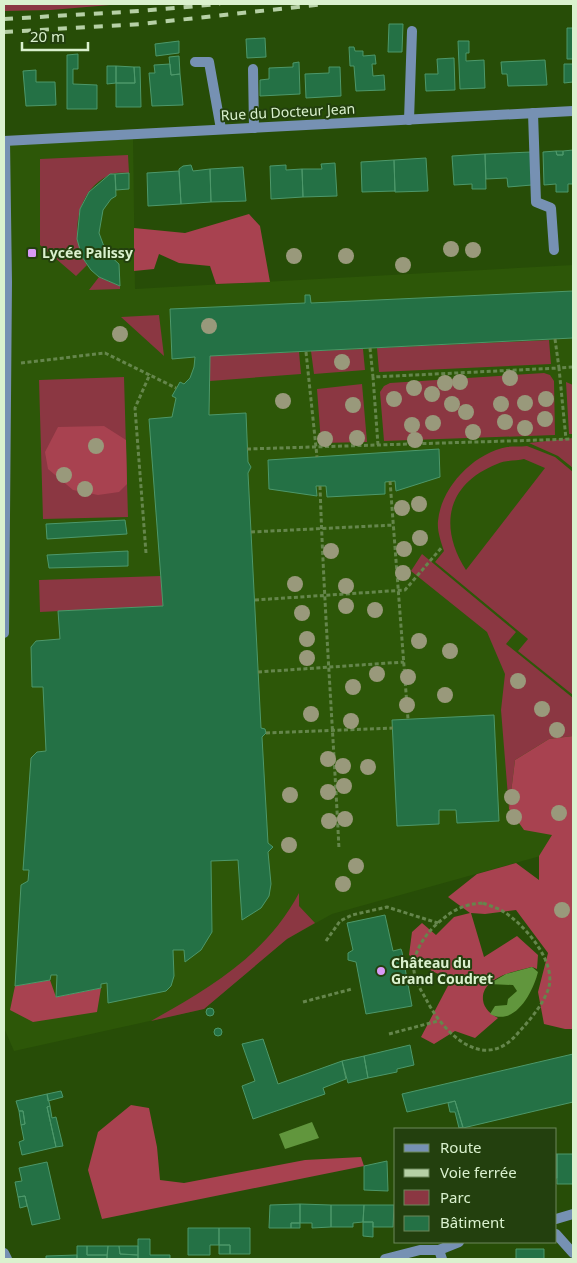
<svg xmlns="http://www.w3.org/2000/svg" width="577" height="1263" viewBox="0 0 577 1263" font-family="'Noto Sans',sans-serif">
<rect width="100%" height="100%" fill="#274d07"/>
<!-- built -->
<path fill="#2d5708" d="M133,134L135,289L573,265V847L332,914L287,939L204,1009L14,1051L4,1028L5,141Z"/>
<!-- green -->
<path fill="#8b3742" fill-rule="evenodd" d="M4,4H122L51,10L4,11Z
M128,155L129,173C123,173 115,172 110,175C76,189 69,237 87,265L76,276L40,245V159Z
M99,277L120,286V289L89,290Z
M159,315L164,356L121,317Z
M549,340L551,364L379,372L377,348Z
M363,349L365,370L314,374L311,351Z
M299,352L301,374L210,381V356Z
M544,373L550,375L554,381L555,435L384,441L380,392L384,386L390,383Z
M124,377L128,517L43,519L39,380Z
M566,382L573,385V434H569Z
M362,384L367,442L321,443L317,389Z
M573,438V468L558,456L529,443Z
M527,446L555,457L573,472V695L518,651L528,639L435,562L444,551C441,542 437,531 438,521C441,487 474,453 507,447C513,446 520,447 527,446ZM524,459L545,468L466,570C438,526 447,484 497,464C505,460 516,461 524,459Z
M422,554L516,632L506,644L573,698V736L549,739L515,760L509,809L501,710L505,674L487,632L411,571Z
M161,576L163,606L40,612L39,580Z
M299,893V906L315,923L287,939L204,1009L151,1021C211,987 266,955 299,893Z"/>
<!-- forest -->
<path fill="#a84250" d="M249,214L260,226L270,282L216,284L210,266L179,263L159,254L154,269L134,271V228L185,233Z
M104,426L126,440L127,484L119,492L98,495L73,490L48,469L45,452L58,427Z
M573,736V1029H565L544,1024L538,992L548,953L516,910L485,914L471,913L484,957L517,936L538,955L537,969L532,967C516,971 481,977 483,1000C484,1009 491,1014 498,1018L475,1038L455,1031L434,1044L421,1037L451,980L432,971L409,955L412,932L422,923L436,935L454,917L470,913L448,897L477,874L516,863L539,880V856L552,835L524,830L509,809L515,760L549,739Z
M50,980L56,997L101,988L97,1012L33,1022L10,1010L15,986Z
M131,1105L149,1108L157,1147L160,1180L184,1183L305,1160L361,1157L364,1166L102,1219L88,1170L98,1132Z"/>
<!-- water -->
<path fill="#61963d" d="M532,967L538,972C533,992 515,1027 490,1014L495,1006L507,1005L508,999L517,991L513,985L489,984L506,974Z
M312,1122L319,1138L285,1149L279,1134Z"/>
<!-- building -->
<path fill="#247145" stroke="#4d986a" d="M389,24H403L402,52H388Z
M567,28H573V59H567Z
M265,38L266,57L247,58L246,39Z
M179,41V53L156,56L155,44Z
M458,41H469V53H466V61L484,60L485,88L460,89Z
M349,47H354L355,51H363V56L375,55L376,64H372L373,76L384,75L385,90L356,91L354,66H350Z
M78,54V69H73V84L97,85V109H67V55Z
M179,56L180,74L171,75L169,57Z
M454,58L455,90L426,91L425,74H438L437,59Z
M545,60L547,85L508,86L507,74H502L501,62Z
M299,62L300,94L260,96V80L269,79V68L293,67V63Z
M170,64L171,75L180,74L183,105L152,106L149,73H155L154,65Z
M564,64H573V82L564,83Z
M107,66H116V83L107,84Z
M116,66L134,67L135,83H116Z
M134,67H140L141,107H116V83H135Z
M329,67H340L341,96L306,98L305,74L329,73Z
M36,70V82H55L56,105L26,106L23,71Z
M573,150V184H568V192H556V184L544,185L543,152L556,151L557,155H563V151Z
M556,151H563V155H557Z
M531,152L532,185L508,187L507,178L486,179L485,154Z
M485,154L486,189H472V184L454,185L452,156Z
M426,158L428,191L395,192L394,160Z
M394,160L395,191L362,192L361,162Z
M335,163L337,196L303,197L302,169H322L321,164Z
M191,165L193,171L210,169L211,202L181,204L179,169L183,166Z
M286,165V170L302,169L303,197L271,199L270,166Z
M243,167L246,201L211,202L210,169Z
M179,171L181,204L148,206L147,173Z
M129,173V189L116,190L115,174Z
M110,174H115L116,196L111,199L103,210L99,233L106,252L119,264L120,286L99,277L91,270L82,257L77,239L80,209L89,192Z
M573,291V338L210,356L209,415L246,413L248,462L251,467L248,473L261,728L265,729L266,733L262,737L268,843L273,847L268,852L271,884L269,896L261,908L242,920L238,860L211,861L212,932L201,950L185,962L184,950H173L174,976L171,986L166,991L108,1003L107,983L101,984V988L56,997L57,975H51L50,980L15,986L21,885L28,881L29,870H23L31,758L37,752L46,751L43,687H32L31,647L36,641L60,639L58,611L163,606L149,419L172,417L176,398L172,396L180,382L184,384L190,378L194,367L195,357L172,359L170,309L305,303V295H310L311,303Z
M439,449L440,477L396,491L395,481L385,482V494L327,497L326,486H316L317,496L269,489L268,460Z
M125,520L127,534L47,539L46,524Z
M128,551V566L49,568L47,555Z
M494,715L499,821L457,823L456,810H439V824L397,826L392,720Z
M385,915L393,951L401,949L402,952L412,1006L366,1014L356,962L348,960V953L353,950L347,923Z
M206 1012a4 4 0 1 1 8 0a4 4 0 1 1-8 0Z
M214 1032a4 4 0 1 1 8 0a4 4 0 1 1-8 0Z
M263,1039L278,1084L342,1061L346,1079L323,1088L325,1094L253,1119L242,1086L255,1081L242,1044Z
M410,1045L414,1065L397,1069V1072L368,1078L364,1056Z
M573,1054V1102L463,1128L455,1101L407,1112L402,1094Z
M364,1056L368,1078L348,1083L342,1061Z
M61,1091L63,1097L48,1101L47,1094Z
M47,1094L50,1106L47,1107L56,1147L22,1155L19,1142L24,1140L21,1125L25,1124L23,1111H19L16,1101Z
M455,1101L463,1127L459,1128L455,1112H450L448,1103Z
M50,1106L52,1118L56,1117L63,1146L56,1147L47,1107Z
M19,1111H23L25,1124L21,1125Z
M556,1154H557V1178H556Z
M557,1154H573V1184H557Z
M387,1161L388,1191L364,1190V1166Z
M47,1162L60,1219L32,1225L25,1196L18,1197L15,1182L22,1181L19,1168Z
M25,1196L27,1206L20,1208L18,1197Z
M300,1204V1223H291V1228H269L270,1205Z
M300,1204L331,1205V1227L312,1228V1223H300Z
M331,1205H364L363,1222L353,1223V1227H331Z
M364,1205H394L393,1227H373V1222H363Z
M363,1222H373V1237L363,1236Z
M291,1223H300V1228H291Z
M188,1228H219V1245H210V1255H188Z
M219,1228H250V1254H230V1245H219Z
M138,1239H150V1255H170V1259H138Z
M219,1245H230V1254H219Z
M77,1246H87V1255H107V1259H77Z
M87,1246H108L107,1255H87Z
M108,1246H119L120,1254L138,1255V1259H107Z
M119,1246H138V1255L120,1254Z
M516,1249H544V1259H516Z
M77,1255V1259H46V1256Z"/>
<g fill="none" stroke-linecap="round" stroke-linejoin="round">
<!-- path -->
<path stroke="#65864c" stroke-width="3" stroke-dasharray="4 2.5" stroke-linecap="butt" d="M555,339L559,368L573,367
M370,348L373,377
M306,352L317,457
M21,363L105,353L176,388
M378,445L373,377L559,368L566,439
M247,449L573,439
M390,481L408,719
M320,486C324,607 333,728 339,849
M251,532L394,525
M146,553L135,408L150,374
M255,600L405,590L442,547
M258,672L404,662
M266,733L393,728
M483,903C490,906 498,908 504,912C525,925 558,963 548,990C542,1006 529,1021 518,1033C484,1074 443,1033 426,999C420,989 412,975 414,963C416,948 427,932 439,922C453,910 464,904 483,903Z
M326,941L340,921L352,915L387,907L438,923
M303,1002L352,989
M389,1034L438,1021"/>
<!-- service -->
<path stroke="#7691b3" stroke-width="10" d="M195,62H209L221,129
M253,69L254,128
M533,113L536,202L551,208L554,250
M409,120L412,31"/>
<!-- minor -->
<path stroke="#7691b3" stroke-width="10" d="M556,1219L573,1214
M556,1234L573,1253
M439,1250L442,1259
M385,1259L420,1250H439L459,1242"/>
<!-- tertiary -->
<path stroke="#7691b3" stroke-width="10" d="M4,141L573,111
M4,633L7,282L5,141
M4,1253L7,1259"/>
<!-- rail -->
<path stroke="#b6d0a6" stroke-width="4" stroke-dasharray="9 9" stroke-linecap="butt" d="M4,19L140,11L220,4
M4,32L141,24L325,4"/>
</g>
<!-- trees -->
<g fill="#99997b">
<circle cx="451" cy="249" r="8"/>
<circle cx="473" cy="250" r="8"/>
<circle cx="294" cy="256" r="8"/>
<circle cx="346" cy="256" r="8"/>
<circle cx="403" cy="265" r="8"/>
<circle cx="209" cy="326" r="8"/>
<circle cx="120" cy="334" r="8"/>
<circle cx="342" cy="362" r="8"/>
<circle cx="510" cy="378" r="8"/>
<circle cx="460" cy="382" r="8"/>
<circle cx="445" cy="383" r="8"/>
<circle cx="414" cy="388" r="8"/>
<circle cx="432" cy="394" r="8"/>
<circle cx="394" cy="399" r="8"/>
<circle cx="546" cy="399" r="8"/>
<circle cx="283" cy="401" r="8"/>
<circle cx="525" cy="403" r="8"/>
<circle cx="452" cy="404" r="8"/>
<circle cx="501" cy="404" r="8"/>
<circle cx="353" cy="405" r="8"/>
<circle cx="466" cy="412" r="8"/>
<circle cx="545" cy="419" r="8"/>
<circle cx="505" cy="422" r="8"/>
<circle cx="433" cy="423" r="8"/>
<circle cx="412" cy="425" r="8"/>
<circle cx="525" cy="428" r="8"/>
<circle cx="473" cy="432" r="8"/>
<circle cx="357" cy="438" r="8"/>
<circle cx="325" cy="439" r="8"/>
<circle cx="415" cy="440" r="8"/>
<circle cx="96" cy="446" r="8"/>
<circle cx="64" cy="475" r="8"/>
<circle cx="85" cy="489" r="8"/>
<circle cx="419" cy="504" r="8"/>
<circle cx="402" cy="508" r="8"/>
<circle cx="420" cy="538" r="8"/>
<circle cx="404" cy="549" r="8"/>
<circle cx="331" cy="551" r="8"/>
<circle cx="403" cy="573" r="8"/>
<circle cx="295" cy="584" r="8"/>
<circle cx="346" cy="586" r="8"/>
<circle cx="346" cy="606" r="8"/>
<circle cx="375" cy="610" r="8"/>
<circle cx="302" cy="613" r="8"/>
<circle cx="307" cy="639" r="8"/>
<circle cx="419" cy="641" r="8"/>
<circle cx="450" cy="651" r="8"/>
<circle cx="307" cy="658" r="8"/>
<circle cx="377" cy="674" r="8"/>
<circle cx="408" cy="677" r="8"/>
<circle cx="518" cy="681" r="8"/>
<circle cx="353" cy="687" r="8"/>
<circle cx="445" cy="695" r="8"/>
<circle cx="407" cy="705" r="8"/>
<circle cx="542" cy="709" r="8"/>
<circle cx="311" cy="714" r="8"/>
<circle cx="351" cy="721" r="8"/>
<circle cx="557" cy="730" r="8"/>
<circle cx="328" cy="759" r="8"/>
<circle cx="343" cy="766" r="8"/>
<circle cx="368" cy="767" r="8"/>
<circle cx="344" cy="786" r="8"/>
<circle cx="328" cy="792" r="8"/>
<circle cx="290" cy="795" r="8"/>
<circle cx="512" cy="797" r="8"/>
<circle cx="559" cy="813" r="8"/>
<circle cx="514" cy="817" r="8"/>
<circle cx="345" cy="819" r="8"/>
<circle cx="329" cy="821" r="8"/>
<circle cx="289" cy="845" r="8"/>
<circle cx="356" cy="866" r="8"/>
<circle cx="343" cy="884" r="8"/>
<circle cx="562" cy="910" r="8"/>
</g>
<!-- markers -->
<g fill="#d99af7" stroke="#23400e" stroke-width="2">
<rect x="27" y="248" width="10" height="10" rx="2.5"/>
<circle cx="381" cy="971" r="5"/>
</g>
<g text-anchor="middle" stroke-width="4" stroke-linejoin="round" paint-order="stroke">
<!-- street labels -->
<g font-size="14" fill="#daf1ce" stroke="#23400e">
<text transform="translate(288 112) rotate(-3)" y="5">Rue du Docteur Jean</text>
</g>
<!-- poi labels -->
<g font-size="14" font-weight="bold" fill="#daf1ce" stroke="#23400e" text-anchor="start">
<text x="42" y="258">Lycée Palissy</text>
<text x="391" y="968">Château du<tspan x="391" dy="16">Grand Coudret</tspan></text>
</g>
</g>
<!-- border -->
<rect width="577" height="1263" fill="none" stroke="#daf1ce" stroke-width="10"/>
<!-- legend -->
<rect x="394" y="1128" width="162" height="115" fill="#23400e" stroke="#6c875b"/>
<rect x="404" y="1144" width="25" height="8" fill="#7691b3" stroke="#6c875b"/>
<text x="440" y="1153" font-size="15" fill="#daf1ce">Route</text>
<rect x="404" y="1169" width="25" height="8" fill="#b6d0a6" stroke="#6c875b"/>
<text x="440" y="1178" font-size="15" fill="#daf1ce">Voie ferrée</text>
<rect x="404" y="1190" width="25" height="15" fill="#8b3742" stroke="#6c875b"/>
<text x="440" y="1203" font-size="15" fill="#daf1ce">Parc</text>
<rect x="404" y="1216" width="25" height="15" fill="#247145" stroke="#6c875b"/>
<text x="440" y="1228" font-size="15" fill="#daf1ce">Bâtiment</text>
<!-- scale -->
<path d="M22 42v8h66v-8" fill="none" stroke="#daf1ce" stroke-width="2.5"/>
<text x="30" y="42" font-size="15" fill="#daf1ce" stroke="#23400e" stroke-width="4" paint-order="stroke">20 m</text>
</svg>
